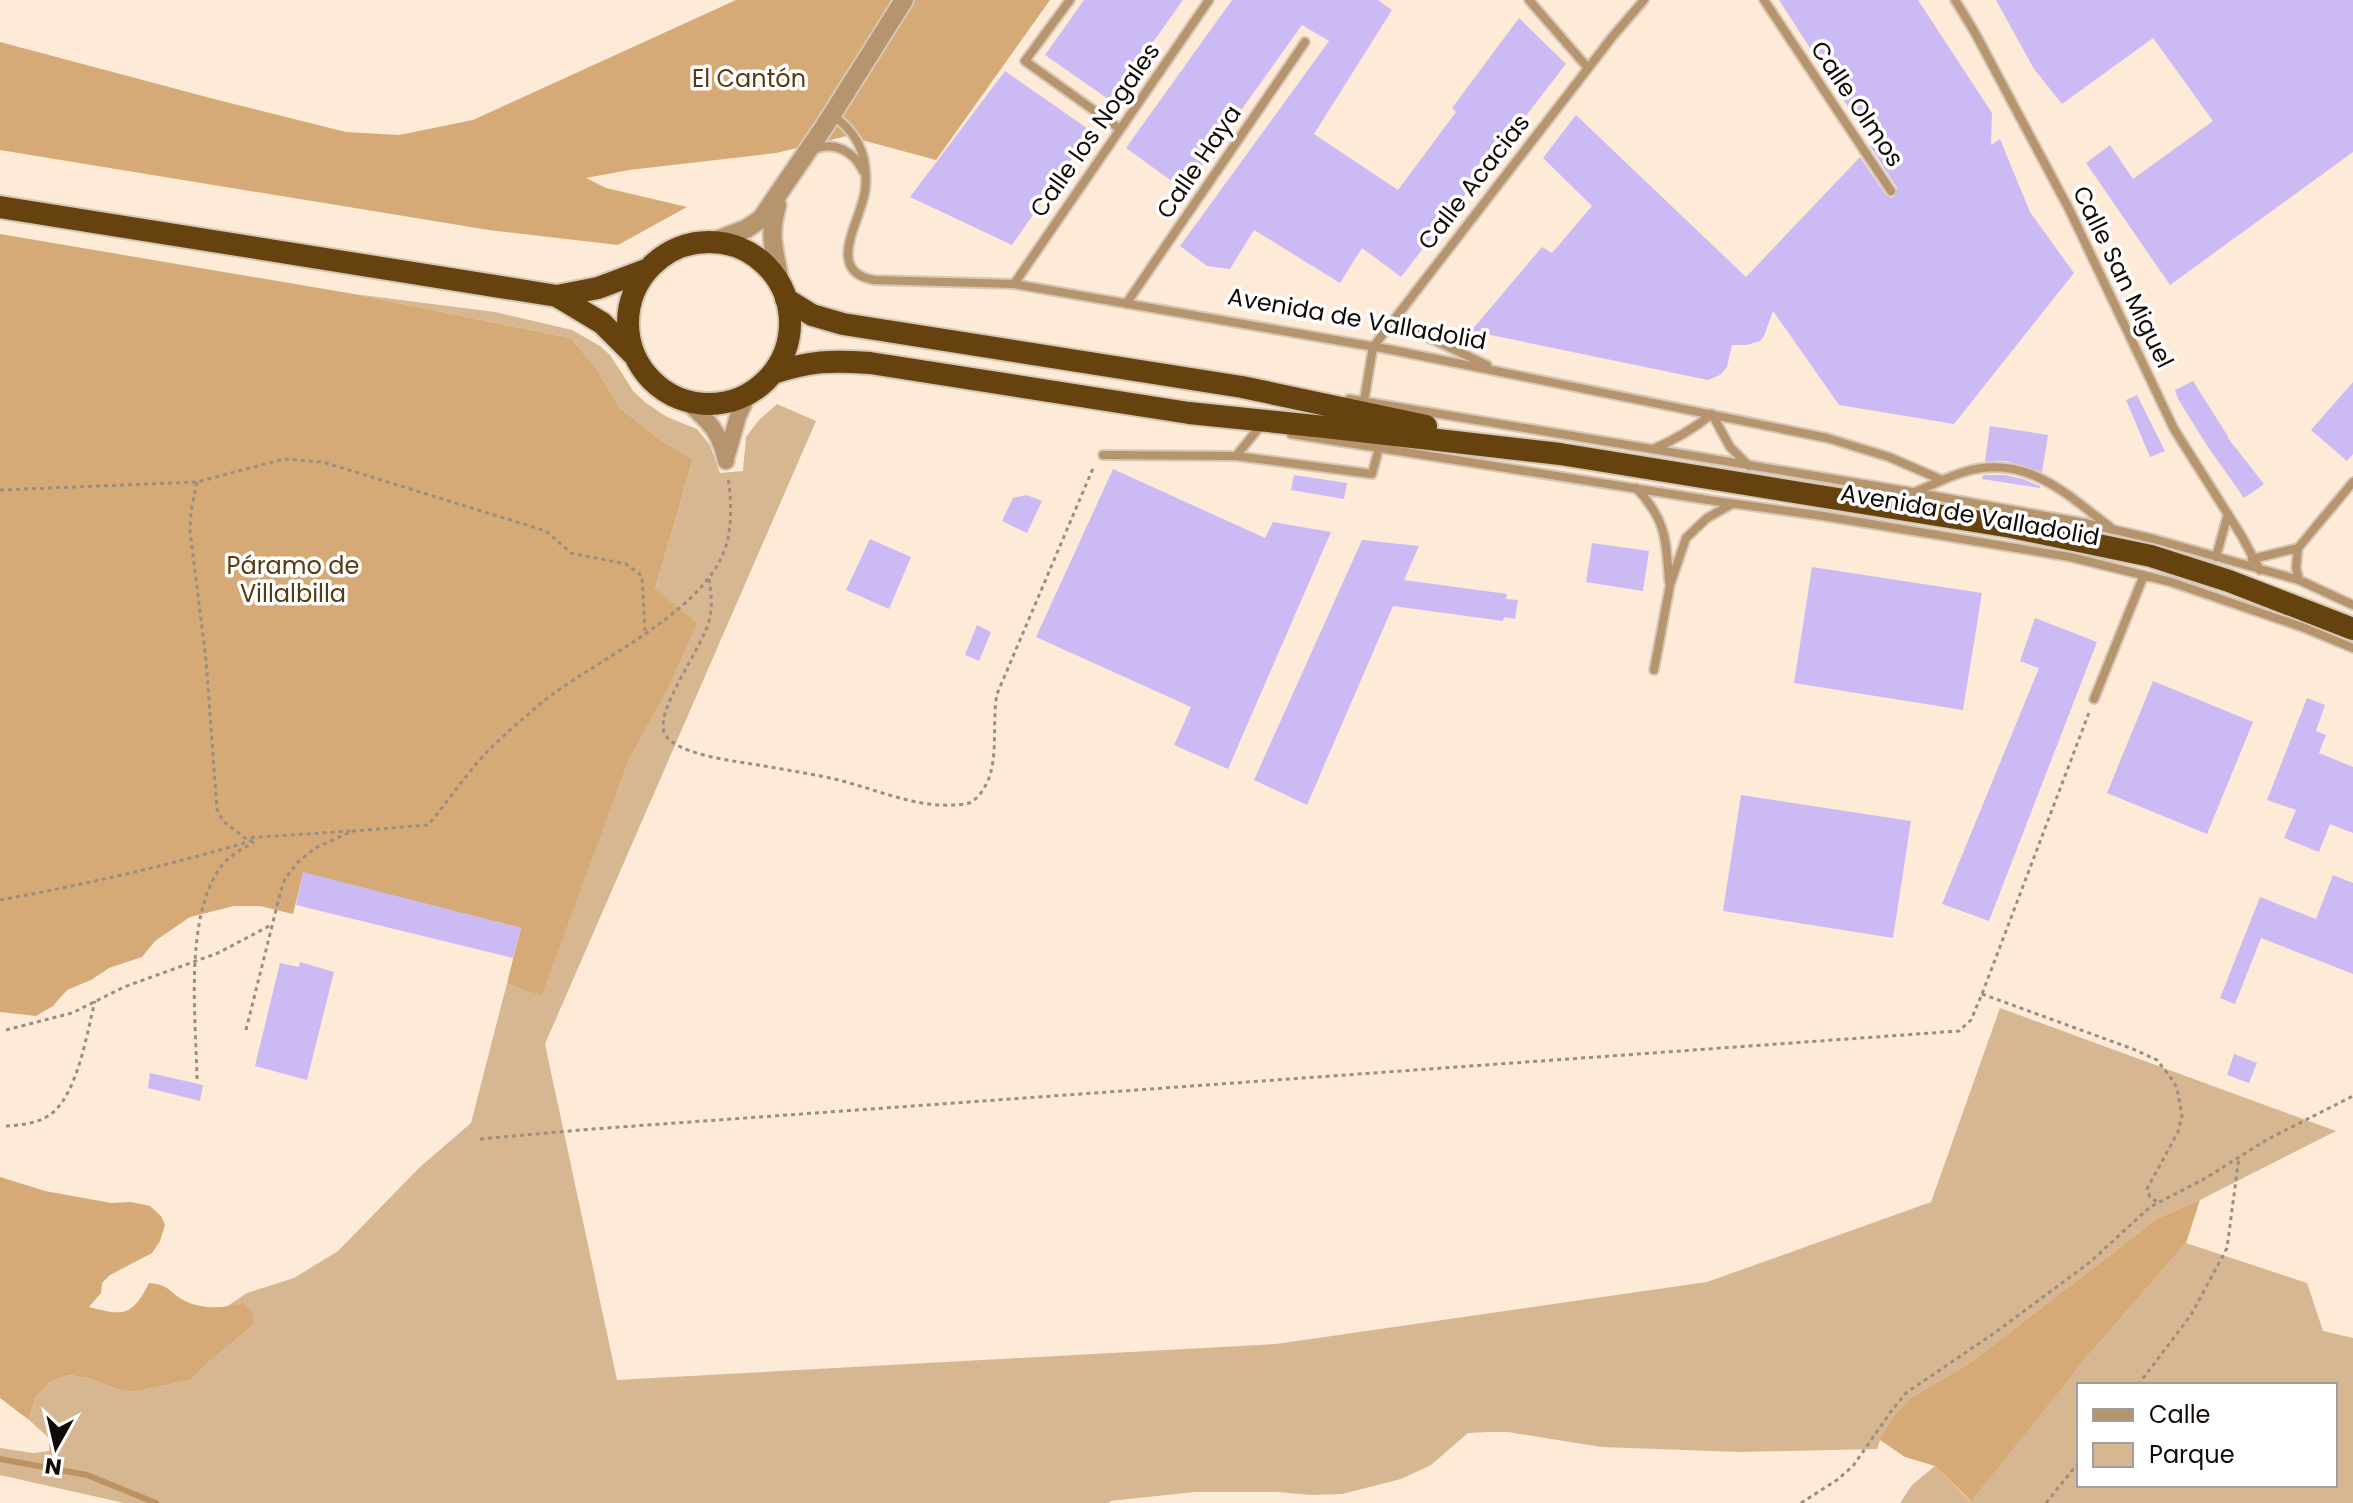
<svg xmlns="http://www.w3.org/2000/svg" width="2353" height="1503" viewBox="0 0 2353 1503" font-family="Poppins,sans-serif">
<rect width="100%" height="100%" fill="#fdebd7"/>
<!-- green -->
<path fill="#d7b792" fill-rule="evenodd" d="M354,294L495,312L572,330L600,346L610,355L634,392L646,403L667,417L697,429L710,445L720,473L743,471L746,437L759,420L777,404L816,421L545,1044L617,1380L1276,1344L1707,1282L1931,1202L2000,1008L2336,1131L2200,1200L2158,1218L1971,1362L1912,1397L1880,1440L1877,1449L1740,1452L1601,1447L1508,1432H1488L1468,1433L1431,1465L1401,1479L1342,1494L1312,1495L1277,1492H1194L1110,1501V1503H124L0,1475V1448L33,1453L49,1451L50,1439L29,1420L35,1398L50,1382L69,1375L88,1378L117,1389L133,1392L191,1380L208,1363L253,1325L223,1309L247,1293L294,1278L338,1251L420,1167L471,1123L507,983L525,991L542,994L629,760L663,698L655,589L693,459L662,441L620,408L595,367L571,338Z
M2186,1243L2307,1283L2323,1331L2353,1338V1503H1900L1912,1485L1935,1466L1970,1501L2086,1358ZM2079,1385H2335V1485H2079Z"/>
<!-- forest -->
<path fill="#d5aa77" d="M736,0H1050L936,160L847,136L776,153L629,170L586,178L606,188L687,207L618,245L489,230L0,150V42L214,99L346,132L399,135L473,120Z
M0,234L354,294L571,338L595,367L620,408L662,441L693,459L655,589L697,623L663,698L629,760L542,995L525,991L507,983L521,928L303,873L293,914L260,906H234L190,917L155,941L142,957L109,968L91,980L67,990L53,1006L36,1016L0,1012Z
M0,1177L45,1191L111,1203L131,1202L150,1206L161,1216L165,1225L160,1241L152,1253L110,1275L102,1283L101,1293L89,1307C123,1316 132,1317 149,1283C171,1285 168,1292 185,1301C204,1310 225,1308 244,1303L253,1314V1325L208,1363L191,1380L133,1392L117,1389L88,1378L69,1375L50,1382L35,1398L29,1420L0,1398Z
M2200,1200L2186,1243L2086,1358L1971,1501L1935,1466L1905,1457L1880,1440L1893,1418L1912,1397L1971,1362L2158,1218Z"/>
<g fill="none" stroke-linecap="round" stroke-linejoin="round">
<!-- stream -->
<path stroke="#bd9260" stroke-width="6" d="M0,1459L87,1475L156,1503"/>
</g>
<!-- building -->
<path fill="#ccbaf5" d="M1084,0H1183L1111,101L1045,55Z
M1232,0H1378L1392,10L1314,134L1398,190L1456,112L1452,108L1519,18L1566,64L1401,277L1362,248L1340,283L1254,230L1230,269L1207,266L1180,246L1329,41L1302,25L1184,190L1126,148Z
M1779,0H1918L1992,113L1991,145L2000,139L2030,212L2074,273L1954,424L1839,405L1773,311L1764,336L1760,341L1747,345H1732L1727,367L1720,375L1708,380L1471,331L1542,247L1552,253L1592,206L1543,158L1576,115L1746,277L1860,157L1886,195L1891,198L1895,196L1897,188L1870,146L1872,144Z
M1996,0H2353V152L2170,285L2086,163L2110,145L2133,179L2213,121L2153,38L2062,104L2034,69Z
M1005,71L1091,131L1012,245L910,197Z
M2193,381L2229,438L2227,437L2264,484L2244,498L2206,444L2178,399L2175,390Z
M2353,382V454L2347,461L2311,430Z
M2137,395L2165,451L2150,457L2126,400Z
M1990,426L2048,435L2042,472L2007,461H1985Z
M1113,469L1265,538L1273,522L1331,532L1228,769L1174,745L1191,707L1036,637Z
M1294,475L1347,483L1344,499L1291,490Z
M1983,475H2005L2023,479L2040,486V488L1982,479Z
M1027,495L1042,501L1027,533L1002,521L1013,498Z
M870,539L911,557L889,609L846,590Z
M1362,540L1419,546L1404,580L1507,594L1506,599L1518,600L1515,619L1504,617L1503,621L1393,606L1307,805L1254,780Z
M1592,543L1649,551L1643,591L1586,582Z
M1812,567L1982,593L1963,710L1794,683Z
M2035,618L2097,642L1989,921L1942,904L2039,668L2020,661Z
M977,625L991,632L979,661L965,655Z
M2153,681L2253,722L2207,834L2107,793Z
M2307,698L2325,705L2316,731L2326,735L2319,753L2353,767V833L2330,824L2319,852L2284,838L2296,810L2267,800Z
M1741,795L1911,821L1893,938L1723,911Z
M303,872L521,928L513,958L296,905Z
M2333,875L2353,883V974L2261,938L2235,1004L2220,998L2260,897L2316,919Z
M300,962L334,972L307,1080L255,1066L280,963L299,967Z
M2234,1054L2257,1063L2249,1083L2227,1075Z
M150,1073L203,1085L200,1101L148,1088Z"/>
<g fill="none" stroke-linecap="round" stroke-linejoin="round">
<defs>
<path id="service" d="M1070,0L1025,61L1120,129
M1529,0L1588,68
M1764,0L1891,191
M1955,0L1974,31L2069,209L2174,429L2241,535L2260,570
M832,115C859,133 869,159 865,191C861,221 824,271 874,280L1014,284L1387,349L1827,438L1889,457L1942,480
M813,150C833,140 854,151 863,171
M1014,284L1209,0
M1126,304L1305,42
M1393,321L1487,365
M1349,399L1912,492L2085,523L2154,539L2299,580L2353,605
M1364,401L1373,347L1613,36L1644,0
M1291,434L1715,501L1823,516L2070,557L2171,582L2302,627L2353,648
M1653,449C1675,440 1693,429 1712,414L1730,447L1749,466
M1103,455L1236,456L1258,429
M1236,456L1372,474L1379,448
M1636,488C1666,519 1666,539 1669,581
M1917,491C1933,485 1947,477 1964,472C2025,453 2065,493 2110,527
M2298,548L2353,482
M2298,548L2296,568L2299,580
M2216,557L2228,514
M2252,559L2298,548
M1654,670L1670,585L1686,538L1707,518L1732,504
M2094,699L2144,575"/>
<path id="minor" d="M685,400C709,422 719,429 726,461
M727,455L738,416L749,393"/>
<path id="tertiary" d="M777,205C767,241 776,251 780,285
M712,242L746,229L761,219L824,127L904,0"/>
<path id="trunk" d="M0,207L557,296L598,288L646,270
M628 323a81 81 0 1 1 162 0a81 81 0 1 1-162 0Z
M557,296L602,323L632,353
M786,299L812,315L843,324L1242,387L1426,426
M773,373C811,361 830,360 870,363L1189,413L1325,427L1560,454L2011,527L2151,556L2229,581L2353,629"/>
</defs>
<!-- service casing -->
<use href="#service" stroke="#d7c7b6" stroke-width="12"/>
<!-- minor casing -->
<use href="#minor" stroke="#d7c7b6" stroke-width="20"/>
<!-- tertiary casing -->
<use href="#tertiary" stroke="#d7c7b6" stroke-width="22"/>
<!-- trunk casing -->
<use href="#trunk" stroke="#d7c7b6" stroke-width="26"/>
<!-- path -->
<path stroke="#9b8e80" stroke-width="3" stroke-dasharray="4 4" stroke-linecap="butt" d="M197,482L191,511L190,531L206,660L217,809L223,821L245,838L351,831
M0,490L197,482L284,459L323,462L546,531L571,553L626,564L642,576L645,631
M709,579C711,593 713,607 709,621C702,648 656,709 664,732C673,755 736,761 758,765C782,769 806,773 830,778C872,787 910,807 953,805C959,804 966,805 971,802C979,798 986,786 989,778C998,752 992,722 997,694L1094,466
M0,900C87,884 172,865 257,839
M1982,994L2133,1049L2157,1060L2171,1078L2177,1088L2182,1116L2178,1132L2147,1189L2150,1197L2159,1203
M6,1030L72,1013L124,987L218,953L271,925
M246,1030L280,894L285,879L298,862L315,848L353,831L428,825C445,805 460,783 477,763C496,741 518,723 540,704C594,659 713,611 728,538C732,518 731,496 728,477
M197,1079C196,1018 184,920 220,868C228,856 242,849 254,842
M6,1126C20,1125 35,1124 48,1116C77,1099 87,1032 95,1001
M480,1139L592,1129L1959,1031L1971,1020L1982,994L2090,710
M2138,1385L2191,1315L2227,1248L2239,1157
M1801,1503L1837,1480L1853,1466L1892,1410L1906,1393L1993,1334L2089,1263L2150,1207L2204,1179L2268,1139L2353,1096
M2046,1503L2079,1462"/>
<!-- service -->
<use href="#service" stroke="#b5946e" stroke-width="8"/>
<!-- minor -->
<use href="#minor" stroke="#b5946e" stroke-width="16"/>
<!-- tertiary -->
<use href="#tertiary" stroke="#b5946e" stroke-width="18"/>
<!-- trunk -->
<use href="#trunk" stroke="#66430e" stroke-width="22"/>
</g>
<g text-anchor="middle" stroke-width="7" stroke-linejoin="round" paint-order="stroke">
<!-- park labels -->
<g font-size="24" fill="#583a12" stroke="#fff">
<text x="749" y="87">El Cantón</text>
<text x="293" y="574">Páramo de<tspan x="293" dy="28">Villalbilla</tspan></text>
</g>
<!-- street labels -->
<g font-size="24" fill="#110b06" stroke="#fff">
<text transform="translate(1857 104) rotate(56)" y="8">Calle Olmos</text>
<text transform="translate(1095 130) rotate(-55)" y="8">Calle los Nogales</text>
<text transform="translate(1199 162) rotate(-56)" y="8">Calle Haya</text>
<text transform="translate(1474 182) rotate(-52)" y="8">Calle Acacias</text>
<text transform="translate(2123 277) rotate(64)" y="8">Calle San Miguel</text>
<text transform="translate(1357 319) rotate(10)" y="8">Avenida de Valladolid</text>
<text transform="translate(1970 515) rotate(10)" y="8">Avenida de Valladolid</text>
</g>
</g>
<!-- legend -->
<rect x="2077" y="1383" width="260" height="104" fill="#ffffff" stroke="#a09d9b" stroke-width="2"/>
<rect x="2093" y="1409" width="40" height="12" fill="#b5946e" stroke="#a09d9b" stroke-width="2"/>
<text x="2149" y="1423" font-size="24" fill="#110b06">Calle</text>
<rect x="2093" y="1443" width="40" height="24" fill="#d7b792" stroke="#a09d9b" stroke-width="2"/>
<text x="2149" y="1463" font-size="24" fill="#110b06">Parque</text>
<!-- north arrow -->
<g transform="translate(56 1447) rotate(188)" stroke="#ffffff" stroke-width="6" paint-order="stroke">
<path d="M0-6L14 30L0 20L-14 30Z" fill="#110b06"/>
<text y="-12" font-size="22" font-weight="bold" text-anchor="middle" fill="#110b06">N</text>
</g>
</svg>
